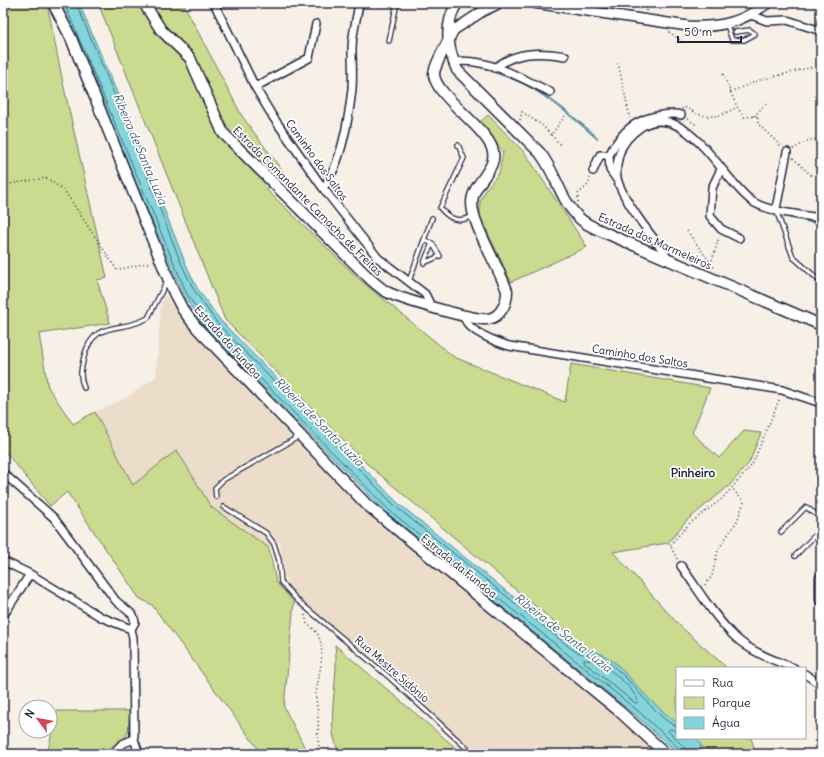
<svg xmlns="http://www.w3.org/2000/svg" width="824" height="757" viewBox="0 0 824 757" font-family="Delius,sans-serif">
<rect width="100%" height="100%" fill="#f6f0e7"/>
<filter id="ink" filterUnits="userSpaceOnUse"><feTurbulence type="fractalNoise" baseFrequency=".025" numOctaves="2"/><feDisplacementMap in="SourceGraphic" scale="8" xChannelSelector="R" yChannelSelector="G"/><feConvolveMatrix kernelMatrix="1 2 1 2 8 2 1 2 1" color-interpolation-filters="sRGB"/></filter>
<g filter="url(#ink)">
<!-- built -->
<path fill="#ebddca" d="M165,295L184,320L294,440L364,511L597,701L658,754H479L294,595L287,585L279,541L269,548L211,507L177,450L133,486L95,412L124,399L156,377L161,304Z"/>
<!-- green -->
<path fill="#cada8f" stroke="#767e65" d="M3,3H47L63,83L107,278L97,280L110,323L39,334L48,387L73,424L95,412L133,485L177,450L211,507L269,548L276,582L294,602L284,707L308,754H262L152,605L139,598L67,492L50,506L3,449Z
M98,3H183L242,116L286,176L267,190L359,279L454,357L565,402L571,364L710,388L692,433L719,458L744,431L761,433L749,463L729,486L686,521L668,543L613,552L680,626L727,668H677V726L365,462L225,320Z
M488,115L525,153L587,247L511,282L480,216V202L486,189L499,173L503,152L480,122Z
M335,645L463,754H339C337,747 334,740 333,733C330,703 339,674 335,645Z
M57,711H130L128,731L126,736L106,754H47Z
M692,738H751L756,754H711Z"/>
<!-- water -->
<path fill="#84d5db" stroke="#5d8d9b" d="M60,3H79L129,121L185,262L197,288L220,320L398,503L575,647L602,654L617,664L650,700L677,723V738H696L699,741L703,754H679L635,715L387,513L204,326L184,296Z"/>
<g fill="none" stroke-linecap="round" stroke-linejoin="round">
<!-- shore -->
<path stroke="#496a7b" stroke-width="1" d="M64,3L187,294L207,324L389,510L638,711L680,749L681,754
M76,3L126,122L181,263L194,290L217,323L395,506L573,650C581,655 591,654 599,658C610,662 618,670 626,678C636,688 663,724 677,726
M584,660C600,657 635,688 638,702L635,703L585,663Z
M677,731L670,729L668,731L684,747L686,754"/>
<!-- stream -->
<path stroke="#5d8d9b" stroke-width="2.5" d="M482,66C496,75 513,76 527,85C552,99 576,119 597,138
M784,216L821,224"/>
<defs>
<path id="service" d="M727,25L732,40H744L755,34L750,30L735,32
M389,41L397,3
M458,145L464,158L440,208C450,220 459,223 473,216
M776,210L793,257L821,282
M424,240L432,243L440,256L424,263L432,243
M409,281L432,218
M84,388C79,376 81,369 84,357C94,318 120,334 148,318L167,281
M216,497L215,488L223,480L300,436
M224,507L266,533L274,544L279,560L281,582L298,601L390,678L473,754
M781,532L806,507L821,518
M795,556L821,529
M3,605H9"/>
<path id="minor" d="M214,3L255,87L273,117L323,188L378,258L425,294L431,306
M751,15L767,21L787,20L821,31
M453,62C487,57 521,78 550,92
M495,68C516,51 539,52 565,56
M255,87L309,58L316,24
M609,155L610,170L617,180
M721,169L712,188L710,216L721,229L739,238
M593,171L600,155H609C622,131 635,119 662,115C669,114 675,113 681,115
M323,188C341,166 349,117 352,89C353,75 352,62 352,49C352,34 357,18 359,3
M776,209L787,152
M667,260L665,253C650,234 626,204 618,182C615,173 617,164 619,155C622,143 631,134 641,127C686,98 723,182 753,202C770,212 802,215 821,218
M464,316C466,331 497,342 509,346L782,390L821,403
M3,473L54,518L116,601L133,615L135,622L131,629
M3,561L30,574L101,617L131,629L133,638L134,739L139,754
M681,566C698,589 714,617 735,637C751,652 773,660 794,668
M3,616L30,574
M805,674L821,685
M112,754L122,744L134,739"/>
<path id="tertiary" d="M534,3L688,26C721,28 742,22 768,3
M448,41L454,30L483,11L500,3"/>
<path id="secondary" d="M53,3L71,38L174,293L183,310L197,328L367,505L619,711L666,754
M144,3L161,30L190,58L223,133L363,272C370,279 378,287 387,292C400,299 475,321 488,319C501,317 507,303 507,291C499,267 472,225 472,203C472,182 500,169 492,148C484,126 434,94 434,74C434,66 444,50 448,41
M457,3C444,25 447,47 457,70L540,153C557,174 561,205 584,222C593,228 604,232 615,237L821,325
M821,578V600"/>
</defs>
<!-- service casing -->
<use href="#service" stroke="#22223b" stroke-width="6"/>
<!-- minor casing -->
<use href="#minor" stroke="#22223b" stroke-width="10"/>
<!-- tertiary casing -->
<use href="#tertiary" stroke="#22223b" stroke-width="12"/>
<!-- secondary casing -->
<use href="#secondary" stroke="#22223b" stroke-width="13"/>
<!-- path -->
<path stroke="#22223b" stroke-width="1.5" stroke-dasharray="1 3" stroke-linecap="butt" d="M647,11L648,3
M669,32L684,43
M618,63L630,118
M723,74L737,107L744,117L758,116V124L782,147
M730,92L760,80L821,65
M682,109L684,107C706,119 714,120 737,107
M754,116L766,104
M688,119L695,124L693,127
M520,120L522,112L543,126L551,135L565,116
M551,135L560,144
M793,149L809,140L821,139
M793,158L812,176
M3,185L46,178L64,190L117,270L151,262
M578,202V194L588,185L590,178
M687,231L715,269
M711,264L719,237
M677,559L670,545L689,524L723,498L752,465L780,398
M705,585L712,576L718,550L737,521L744,502L732,488
M305,615L307,624C332,638 318,673 316,695C316,703 318,710 318,717C319,729 316,742 321,754"/>
<!-- service -->
<use href="#service" stroke="#fff" stroke-width="3.5"/>
<!-- minor -->
<use href="#minor" stroke="#fff" stroke-width="7"/>
<!-- tertiary -->
<use href="#tertiary" stroke="#fff" stroke-width="9"/>
<!-- secondary -->
<use href="#secondary" stroke="#fff" stroke-width="10"/>
</g>
</g>
<g text-anchor="middle" stroke-width="3.5" stroke-linejoin="round" paint-order="stroke">
<!-- street labels -->
<g font-size="11" fill="#22223b" stroke="#fff">
<text transform="translate(317 160) rotate(54)" y="4">Caminho dos Saltos</text>
<text transform="translate(308 201) rotate(45)" y="4">Estrada Comandante Camacho de Freitas</text>
<text transform="translate(655 241) rotate(24)" y="4">Estrada dos Marmeleiros</text>
<text transform="translate(228 342) rotate(48)" y="4">Estrada da Fundoa</text>
<text transform="translate(640 356) rotate(9)" y="4">Caminho dos Saltos</text>
<text transform="translate(459 566) rotate(39)" y="4">Estrada da Fundoa</text>
<text transform="translate(392 669) rotate(41)" y="4">Rua Mestre Sidónio</text>
</g>
<!-- water labels -->
<g font-size="12" font-style="italic" fill="#446173" stroke="#fff">
<text transform="translate(140 149) rotate(67)" y="4">Ribeira de Santa Luzia</text>
<text transform="translate(319 422) rotate(45)" y="4">Ribeira de Santa Luzia</text>
<text transform="translate(563 633) rotate(38)" y="4">Ribeira de Santa Luzia</text>
</g>
<!-- neighbourhood labels -->
<g font-size="12" font-weight="bold" fill="#22223b" stroke="#fff">
<text x="693" y="477">Pinheiro</text>
</g>
</g>
<!-- margin -->
<rect width="824" height="757" fill="none" stroke="#fff" stroke-width="16"/>
<rect x="8" y="8" width="808" height="741" fill="none" stroke="#22223b" stroke-width="1.5" filter="url(#ink)"/>
<!-- legend -->
<rect x="676" y="667" width="130" height="72" fill="#ffffff" stroke="#a7a7b1"/>
<rect x="684" y="680" width="20" height="6" fill="#ffffff" stroke="#a7a7b1"/>
<text x="712" y="687" font-size="12" fill="#22223b">Rua</text>
<rect x="684" y="697" width="20" height="12" fill="#cada8f" stroke="#a7a7b1"/>
<text x="712" y="707" font-size="12" fill="#22223b">Parque</text>
<rect x="684" y="717" width="20" height="12" fill="#84d5db" stroke="#a7a7b1"/>
<text x="712" y="727" font-size="12" fill="#22223b">Água</text>
<!-- north arrow -->
<g transform="translate(38 719) rotate(302)"><circle r="19" fill="#ffffff" stroke="#a7a7b1"/>
<path d="M0-3L7 15L0 10L-7 15Z" fill="#d1495b"/>
<text y="-6" font-size="11" font-weight="bold" text-anchor="middle" fill="#22223b">N</text>
</g>
<!-- scale -->
<path d="M678 36v6h63v-6" fill="none" stroke="#22223b" stroke-width="2"/>
<text x="684" y="36" font-size="12" fill="#22223b" stroke="#ffffff" stroke-width="3" paint-order="stroke">50 m</text>
</svg>
